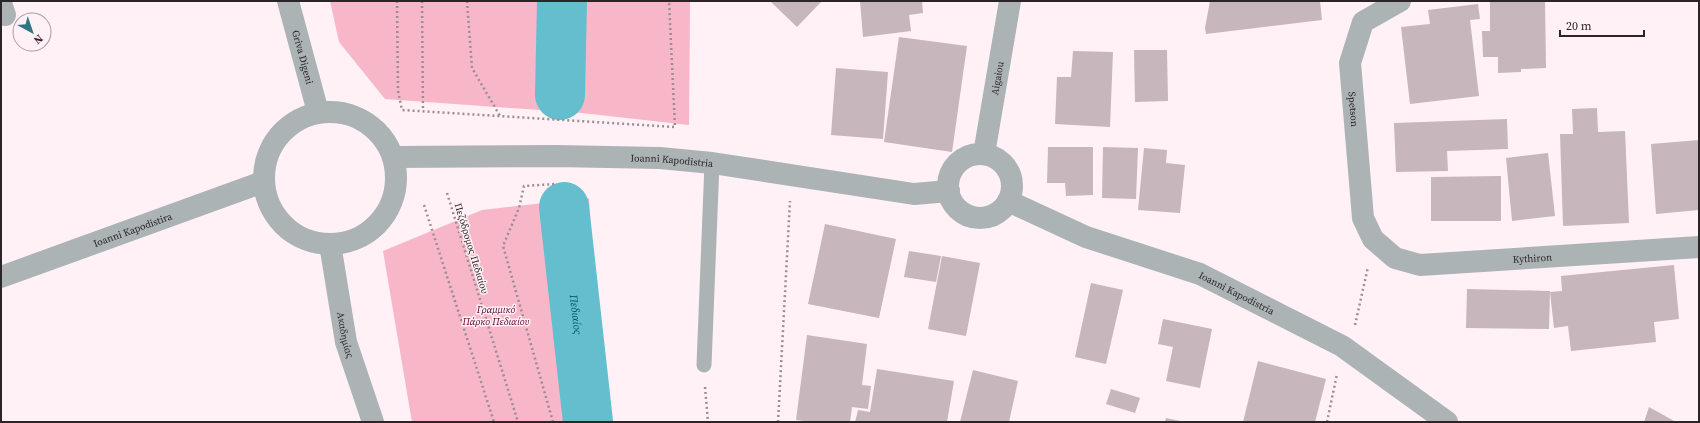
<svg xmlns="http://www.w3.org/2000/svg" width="1700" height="423" viewBox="0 0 1700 423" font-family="'Source Serif 4',serif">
<rect width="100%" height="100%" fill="#fff1f5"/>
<!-- green -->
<path fill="#f8b6c9" d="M330,1H690L689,125L582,113L385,99L339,42Z
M589,198L603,422H412L383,251L482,210Z"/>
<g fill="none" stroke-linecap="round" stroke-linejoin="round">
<!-- river -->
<g stroke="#64becd" stroke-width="50">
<path d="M560,95L562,1"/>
<path id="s1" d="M564,207L588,422"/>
</g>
</g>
<!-- building -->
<path fill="#c7b6bb" d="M770,1H822L797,27Z
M860,1H922L923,13L909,15L911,31L863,37Z
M1210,1H1320L1322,20L1206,34L1205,28Z
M1490,1H1545L1546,68L1521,69V72L1498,73V57H1483L1482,31H1490Z
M1478,4L1480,19L1470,20L1479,96L1410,104L1401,27L1430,24L1428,10Z
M899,37L967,46L952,152L884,142Z
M1134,50H1167L1168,101L1135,102Z
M1073,51L1113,52L1110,127L1055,124L1057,77H1071Z
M836,68L888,72L883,139L831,135Z
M1597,108L1598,132L1625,131L1629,223L1563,226L1560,134H1573L1572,109Z
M1507,119L1508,149L1447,151L1448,171L1396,172L1394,123Z
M1699,140V210L1656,214L1651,144Z
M1048,147H1093V195L1066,196L1065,183H1047Z
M1103,147L1138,148L1136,199L1102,198Z
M1144,148L1167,150L1166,163L1185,165L1180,213L1138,210Z
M1548,153L1555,216L1512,221L1506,158Z
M1501,176V221H1431V177Z
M825,224L896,239L879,318L808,304Z
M909,251L941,256L936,282L904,277Z
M942,256L980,263L966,336L928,329Z
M1674,265L1679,319L1654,322L1656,342L1571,351L1568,326L1554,328L1550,292L1562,291L1561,276Z
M1091,283L1123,290L1106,364L1075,357Z
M1467,289L1550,291L1549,329L1466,328Z
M1163,319L1212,329L1200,388L1166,381L1173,347L1158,344Z
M807,335L867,344L862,385L871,386L868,409L852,407L850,422H814L796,420Z
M1258,361L1326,379L1315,422H1243Z
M877,369L954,381L947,422H855L858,410L870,412Z
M973,370L1018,381L1009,422H960Z
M1111,389L1140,398L1135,413L1106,404Z
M1649,407L1676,422H1644Z
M1166,418L1180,421V422H1165Z"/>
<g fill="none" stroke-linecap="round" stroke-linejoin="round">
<!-- path -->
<path stroke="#998f92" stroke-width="2.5" stroke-dasharray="2 3" stroke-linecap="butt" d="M397,1L398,91L402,110L675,127L669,1
M422,1L423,110
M467,1L472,68L500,116
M447,193L518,422
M424,205L494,422
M1355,325L1368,267
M705,387L708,422
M553,422L503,246L519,208L524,186L555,184
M778,422L790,201
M1327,422L1337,374"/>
<!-- service -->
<path stroke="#abb3b4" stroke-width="15" d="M704,365L712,163"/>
<!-- minor -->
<g stroke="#abb3b4" stroke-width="22">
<path id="s2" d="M1400,1L1363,22L1350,63L1363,218L1373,239L1395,258L1420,265L1699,247"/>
<path d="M1,3L5,15"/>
<path id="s3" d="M1008,201L1086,237L1200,274L1342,346L1447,422"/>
</g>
<!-- tertiary -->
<g stroke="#abb3b4" stroke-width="22">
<path id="s4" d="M288,1L318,112"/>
<circle cx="330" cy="178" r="66"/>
<path id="s5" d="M984,154L1010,1"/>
<circle cx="980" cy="186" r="32"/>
<path id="s6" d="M393,157L556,156L660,158L712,163L914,194L949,191"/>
<path id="s7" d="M330,244L346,342L373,422"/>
<path id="s8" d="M1,277L263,182"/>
</g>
</g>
<g text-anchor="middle" stroke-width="3" stroke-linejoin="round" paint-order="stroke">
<!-- street labels -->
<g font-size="10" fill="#2b2527" stroke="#fff1f5">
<text dy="4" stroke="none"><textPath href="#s4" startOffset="58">Griva Digeni</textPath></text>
<text dy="4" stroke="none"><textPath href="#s5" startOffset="77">Aigaiou</textPath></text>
<text dy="4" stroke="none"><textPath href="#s2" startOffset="132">Spetson</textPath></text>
<text dy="4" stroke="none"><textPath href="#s6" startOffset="279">Ioanni Kapodistria</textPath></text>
<text dy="4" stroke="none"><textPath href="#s8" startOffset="140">Ioanni Kapodistira</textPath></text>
<text transform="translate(472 248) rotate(73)" y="4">Πεζόδρομος Πεδιαίου</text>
<text dy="4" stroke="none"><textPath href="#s2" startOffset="432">Kythiron</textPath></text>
<text dy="4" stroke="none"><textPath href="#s3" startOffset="247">Ioanni Kapodistria</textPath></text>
<text dy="4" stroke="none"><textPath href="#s7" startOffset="92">Ακαδημίας</textPath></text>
</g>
<!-- park labels -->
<g font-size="10" font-style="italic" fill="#5a052e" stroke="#fff1f5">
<text x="496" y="313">Γραμμικό<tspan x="496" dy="12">Πάρκο Πεδιαίου</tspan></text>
</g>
<!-- water labels -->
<g font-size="11" font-style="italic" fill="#025661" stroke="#fff1f5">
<text dy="4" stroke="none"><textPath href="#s1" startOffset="108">Πεδιαίος</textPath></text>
</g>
</g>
<!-- border -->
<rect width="1700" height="423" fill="none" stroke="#2b2527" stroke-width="4"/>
<!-- north arrow -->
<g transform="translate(32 32) rotate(140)"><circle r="19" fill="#fff1f5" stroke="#aa9fa3"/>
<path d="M0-3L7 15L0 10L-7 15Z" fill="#307783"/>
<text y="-6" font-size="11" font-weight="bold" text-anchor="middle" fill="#2b2527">N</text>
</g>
<!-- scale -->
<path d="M1560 30v6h84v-6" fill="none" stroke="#2b2527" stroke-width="2"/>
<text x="1566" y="30" font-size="12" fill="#2b2527" stroke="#fff1f5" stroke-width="3" paint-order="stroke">20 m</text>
</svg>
